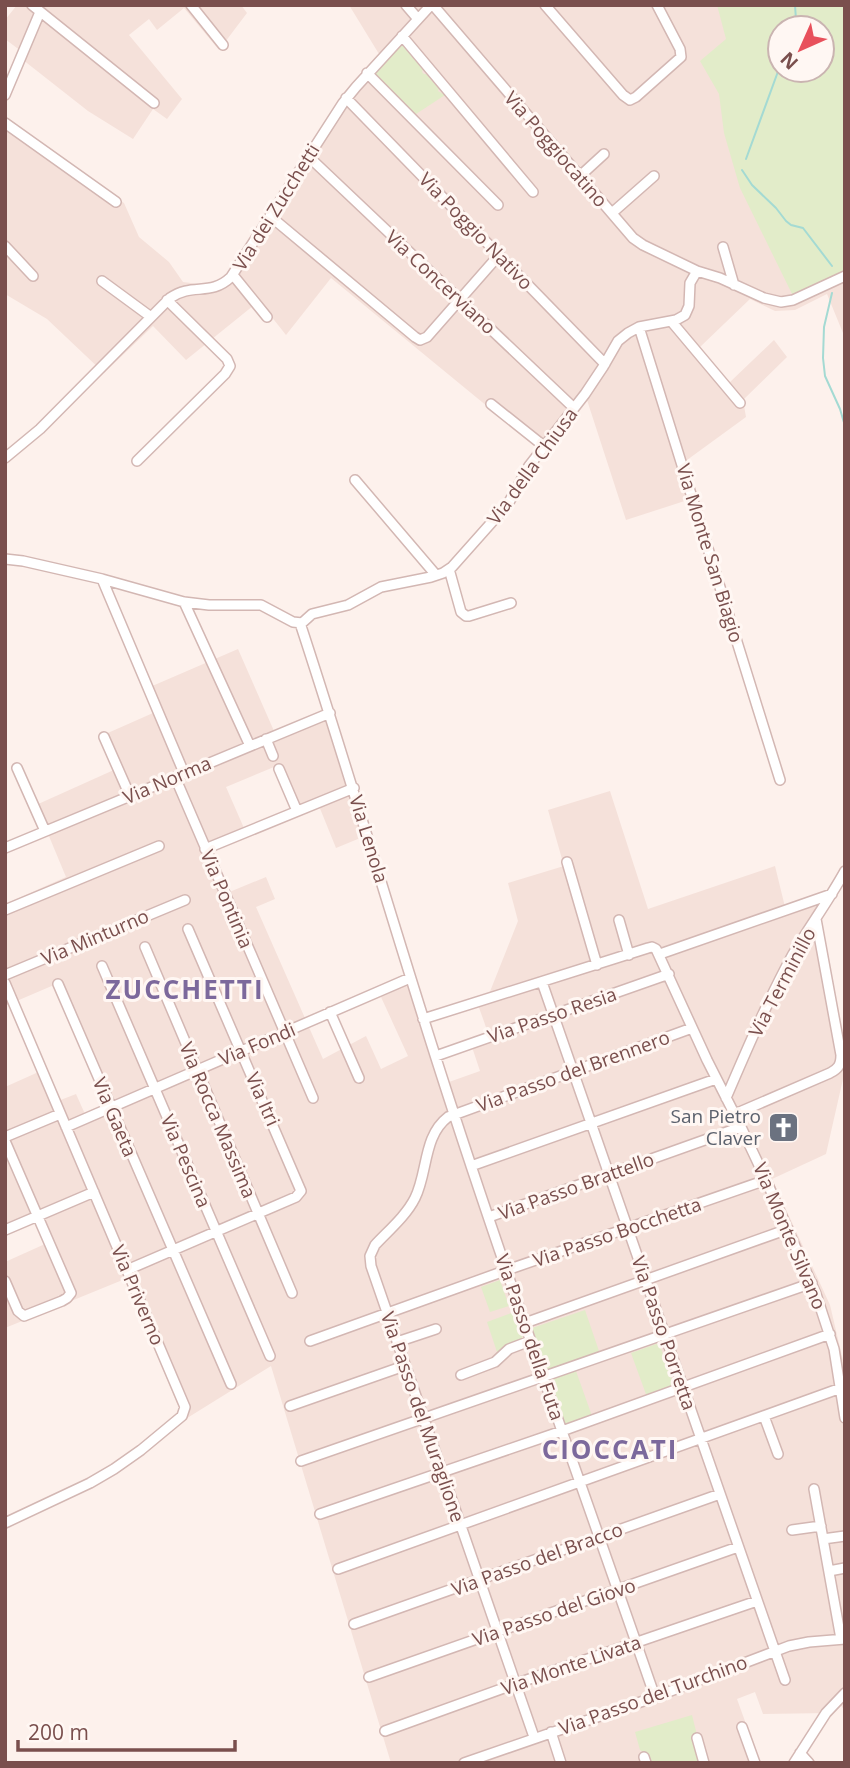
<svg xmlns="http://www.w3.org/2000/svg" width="850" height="1768" viewBox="0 0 850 1768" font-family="'Open Sans',sans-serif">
<rect width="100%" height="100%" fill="#fdf1ec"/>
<!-- residential -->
<path fill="#f5e1da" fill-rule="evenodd" d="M17,5H241L247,13L219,50L184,8L157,30L149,19L129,35L182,99L167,119L153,109L133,139L88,111L18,56L21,51L5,39V20Z
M349,5H845V338L827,294L795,310L775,311L750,299L700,347L729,383L774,340L787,357L743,400L746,417L687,460L697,497L626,520L587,400L544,453L331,278L286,335L259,301L186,360L153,326L104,373L47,319L5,294V116L124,203L139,237L169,262L183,282L214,286L234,269L345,91L379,54ZM780,28H822V70H780Z
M238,649L274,731L331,708L370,834L336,848L319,806L296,815L274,767L226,787L247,835L209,852L227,893L266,877L275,899L256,907L323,1059L366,1036L381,1069L408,1056L381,997L415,981L449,1082L480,1071L470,1041L488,1033L476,999L489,994L518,921L508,883L564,866L548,810L610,791L648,909L775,866L786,911L816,902L845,1070L826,1154L772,1179L830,1305L845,1369V1711L839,1703L829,1713L763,1714L755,1692L737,1699L760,1763H391L271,1366L184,1420L125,1279L5,1328V1262L45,1244L34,1222L5,1235V1087L43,1070L58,1101L76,1094L85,1114L106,1105L54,985L5,1006V904L66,877L36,805L116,769L101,736L153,713L143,690Z"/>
<!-- green -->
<path fill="#e2ecc9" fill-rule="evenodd" d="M717,5H845V271L793,296L740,188L724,133L719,94L700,61L726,39ZM780,28H822V70H780Z
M402,45L423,69L422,72L424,74H426L439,89L438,91L445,95L413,116L372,75Z
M500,1280L509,1306L490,1312L481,1287Z
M585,1310L600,1354L548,1372L532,1328Z
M514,1312L524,1342L497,1352L487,1322Z
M659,1343L675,1388L647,1397L631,1353Z
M576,1371L592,1416L565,1425L550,1380Z
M692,1715L697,1735L702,1763H648L645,1754L640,1750L635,1732Z"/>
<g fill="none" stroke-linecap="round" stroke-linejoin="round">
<!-- stream -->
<path stroke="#a4dad3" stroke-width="2" d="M793,28L796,20L795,5
M746,159L780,66
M742,170L752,185L776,208L786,221L791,225L803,228L832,266
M832,293L824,327L823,358L825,376L840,409L845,426"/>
<defs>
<path id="minor" d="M32,5L154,103
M191,5L223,45
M406,5L418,19
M433,5L633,238L643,245L697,271
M545,5L623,95L630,100L636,97L681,57L680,49L657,5
M402,36L533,192
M367,73L498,205
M5,95L40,12
M346,98L605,364
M5,123L116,202
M308,156L574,408
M580,176L604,154
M612,213L654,176
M270,216L415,337L420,340L427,337L499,255
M5,246L33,276
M723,247L734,285
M233,275L267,317
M102,281L151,317
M671,321L740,403
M639,327L780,780
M491,404L545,447
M5,458L40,429L170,298C193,282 210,297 231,277L343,103L356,87L431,5
M137,461L225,374L230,366L227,359L167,300
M355,480L436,575
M5,559L23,561L102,579L184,602L209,605H261L293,622L302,623L312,614L348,605L381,587L431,577L443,573L452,567L508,504L529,466L585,394L603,367L618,341L628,333L639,327L676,320L685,315L689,306L690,283L697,271L720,278L764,298L781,302L793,300L845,276
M449,569L461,612L466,616H469L511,603
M102,579L184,773
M184,602L250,746
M300,623C354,787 401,953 455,1117C518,1311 588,1503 655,1697
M104,737L130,796
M266,739L273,756
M17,768L45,831
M279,769L297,811
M175,777L313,1098
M5,848L330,713
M205,849L354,788
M567,862L597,965
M5,910L159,846
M619,920L629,955
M145,947L292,1293
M660,954L832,894
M102,966L270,1356
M5,975L185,900
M5,983L185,1407L182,1416L141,1450L114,1469L90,1483L5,1523
M58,984L231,1384
M543,985L785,1680
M330,1012L359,1078
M423,1019L648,948L652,947L656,949L707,1060L741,1127L766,1180L816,1294L834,1349L845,1418
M436,1056L669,974
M726,1098C747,1049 768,1000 793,954C810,926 829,900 845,871
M735,1114L830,1073C838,1069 841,1065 841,1055L816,919
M66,1127L410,978
M5,1137L60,1114
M5,1141L71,1293L67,1298L62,1301L24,1316L18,1311L5,1281
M471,1166L716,1079
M489,1217L741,1127
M5,1230L94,1192
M127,1270L296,1197L301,1191L188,929
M525,1323L788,1229
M310,1341L507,1270L766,1180
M397,1342L436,1329
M461,1375L495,1362L509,1349L530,1341
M290,1406L404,1366
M764,1416L778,1454
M301,1461L812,1283
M814,1489L841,1639
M320,1514L562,1431L830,1334
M792,1530L821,1526
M823,1539L845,1536
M338,1569L841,1388
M829,1571L845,1568
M354,1624L720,1494
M369,1677L738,1547
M742,1727L755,1763
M385,1731L515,1684L757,1601
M551,1732L561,1763
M534,1737L371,1266L370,1256L375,1245C388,1231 406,1216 415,1198C428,1172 423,1136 448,1117L692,1028
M697,1738L704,1763
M800,1753L809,1763
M644,1757L646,1763
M464,1763L655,1697L789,1646L809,1642L845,1639
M794,1763L826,1713L845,1693"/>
</defs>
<!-- minor casing -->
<use href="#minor" stroke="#d3b7b3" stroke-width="12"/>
<!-- minor -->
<use href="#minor" stroke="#fff" stroke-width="9"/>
</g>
<!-- icons -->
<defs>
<symbol id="church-square" viewBox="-11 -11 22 22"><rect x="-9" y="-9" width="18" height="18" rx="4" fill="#6b7280" stroke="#fff7f3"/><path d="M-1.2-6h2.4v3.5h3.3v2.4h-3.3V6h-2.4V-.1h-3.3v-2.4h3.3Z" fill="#fff"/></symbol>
</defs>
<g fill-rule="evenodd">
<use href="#church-square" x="766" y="1110" width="35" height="35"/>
</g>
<g text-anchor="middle" stroke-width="6" stroke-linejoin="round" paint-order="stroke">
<!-- street labels -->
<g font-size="19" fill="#7a4f4d" stroke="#fff7f3">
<text transform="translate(556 149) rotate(49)" y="7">Via Poggiocatino</text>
<text transform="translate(276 207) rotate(-58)" y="7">Via dei Zucchetti</text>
<text transform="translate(476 231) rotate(46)" y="7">Via Poggio Nativo</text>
<text transform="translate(441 282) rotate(43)" y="7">Via Concerviano</text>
<text transform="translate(532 466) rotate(-54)" y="7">Via della Chiusa</text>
<text transform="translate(710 553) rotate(73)" y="7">Via Monte San Biagio</text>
<text transform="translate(167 780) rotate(-23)" y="7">Via Norma</text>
<text transform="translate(369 839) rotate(73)" y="7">Via Lenola</text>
<text transform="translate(227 899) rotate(67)" y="7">Via Pontinia</text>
<text transform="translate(95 937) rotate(-23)" y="7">Via Minturno</text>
<text transform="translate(782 982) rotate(-62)" y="7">Via Terminillo</text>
<text transform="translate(552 1015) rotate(-19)" y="7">Via Passo Resia</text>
<text transform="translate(257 1044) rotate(-23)" y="7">Via Fondi</text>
<text transform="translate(573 1071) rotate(-20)" y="7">Via Passo del Brennero</text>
<text transform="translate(263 1099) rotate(66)" y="7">Via Itri</text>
<text transform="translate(115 1117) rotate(67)" y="7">Via Gaeta</text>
<text transform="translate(218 1120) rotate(67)" y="7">Via Rocca Massima</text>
<text transform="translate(186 1161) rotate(67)" y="7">Via Pescina</text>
<text transform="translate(576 1186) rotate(-20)" y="7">Via Passo Brattello</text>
<text transform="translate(617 1232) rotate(-19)" y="7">Via Passo Bocchetta</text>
<text transform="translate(790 1236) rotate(67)" y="7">Via Monte Silvano</text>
<text transform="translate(138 1295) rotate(67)" y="7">Via Priverno</text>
<text transform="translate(664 1333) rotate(71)" y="7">Via Passo Porretta</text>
<text transform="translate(530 1337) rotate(71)" y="7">Via Passo della Futa</text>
<text transform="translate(423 1417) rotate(71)" y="7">Via Passo del Muraglione</text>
<text transform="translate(537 1559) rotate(-20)" y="7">Via Passo del Bracco</text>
<text transform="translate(554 1612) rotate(-19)" y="7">Via Passo del Giovo</text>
<text transform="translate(571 1665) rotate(-19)" y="7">Via Monte Livata</text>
<text transform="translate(653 1695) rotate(-20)" y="7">Via Passo del Turchino</text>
</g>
<!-- worship labels -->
<g font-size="19" fill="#5b616d" stroke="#fff7f3" text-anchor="end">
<text x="761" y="1123">San Pietro<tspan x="761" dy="22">Claver</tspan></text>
</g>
<!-- district labels -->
<g font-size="26" font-weight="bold" letter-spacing="2" fill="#7c699c" stroke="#fff7f3">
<text x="185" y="999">ZUCCHETTI</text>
<text x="610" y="1459">CIOCCATI</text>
</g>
</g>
<!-- border -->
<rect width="850" height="1768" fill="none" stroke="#7a4f4d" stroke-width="14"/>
<!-- north arrow -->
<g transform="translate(801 49) rotate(225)"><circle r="33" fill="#fff7f3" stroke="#cab4b1" stroke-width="2"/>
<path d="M0-5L12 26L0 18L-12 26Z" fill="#e8505b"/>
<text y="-10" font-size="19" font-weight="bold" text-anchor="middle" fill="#7a4f4d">N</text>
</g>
<!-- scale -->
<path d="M18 1740v10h217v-10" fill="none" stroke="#7a4f4d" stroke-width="3.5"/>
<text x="28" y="1740" font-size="21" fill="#7a4f4d" stroke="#fff7f3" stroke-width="5" paint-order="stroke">200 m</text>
</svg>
